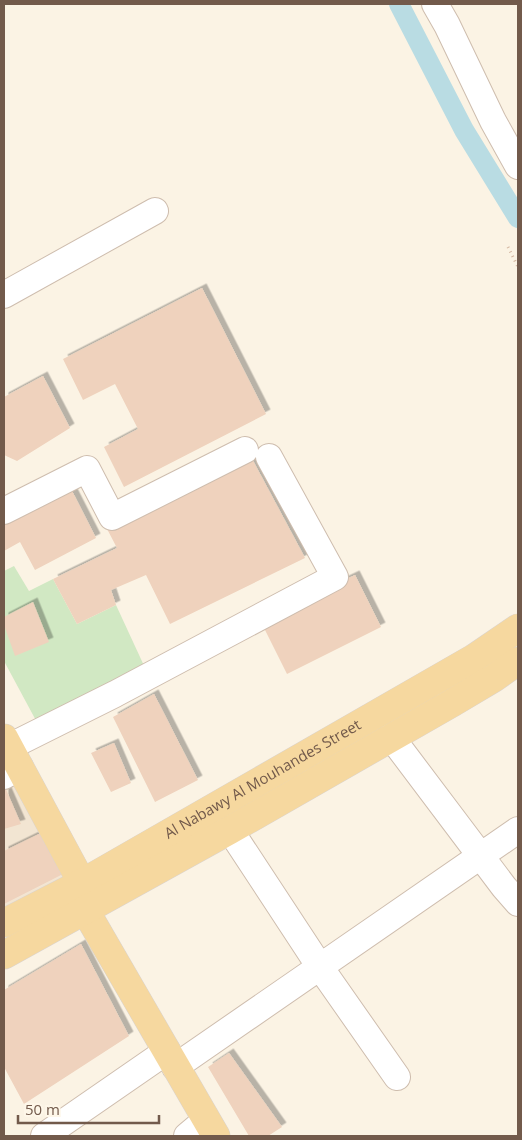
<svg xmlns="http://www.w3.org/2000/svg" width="522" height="1140" viewBox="0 0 522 1140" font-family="'Open Sans',sans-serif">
<defs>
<filter id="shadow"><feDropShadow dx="4.5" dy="-4.5" stdDeviation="0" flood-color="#0004"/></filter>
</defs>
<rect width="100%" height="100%" fill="#fbf3e4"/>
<!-- residential -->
<path fill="#f2e5d2" d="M4,735L81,882L4,923Z"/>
<!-- green -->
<path fill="#d1e8c3" d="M14,566L29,591L53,579L77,624L116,605L146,670L40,728L4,661V571Z"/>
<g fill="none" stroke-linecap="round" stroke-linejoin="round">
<!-- canal -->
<path stroke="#b9dce3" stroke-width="20" d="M399,4L464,130L518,218"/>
</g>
<!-- building -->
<path fill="#efd2bd" filter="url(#shadow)" d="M202,288L266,414L124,487L104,447L138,429L115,384L83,400L63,359Z
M43,376L70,428L17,461L4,455V397Z
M251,457L305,558L170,624L146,575L111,590L116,605L77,624L53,579L117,548L105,525Z
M69,485L96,538L35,570L20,542L4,551V519Z
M355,575L381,627L287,674L260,620Z
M33,602L49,642L15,656L4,625V617Z
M154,694L198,780L155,802L113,717Z
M114,743L131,783L111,792L91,753Z
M4,785L21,824L4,829Z
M43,832L65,873L4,904V851Z
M81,944L129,1036L24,1104L4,1067V990Z
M229,1053L282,1127L268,1136H249L208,1067Z"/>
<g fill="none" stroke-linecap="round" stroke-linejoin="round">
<defs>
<path id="minor" d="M435,4L447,25L493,121L518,166
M4,295L155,211
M4,511L87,469L112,517L245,450
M391,737L504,887L518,903
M9,747L115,694L335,577L269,457
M4,776L20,767
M230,830L320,967L397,1077
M175,1067L518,830
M44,1136L167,1051
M187,1136L206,1120"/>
<g id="major">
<path d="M4,738L82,883"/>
<path d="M85,910L216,1136"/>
<path id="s1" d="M4,923L82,883L474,658L518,628"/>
<path d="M4,955L230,830L452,703L494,678L518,661"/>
</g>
</defs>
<!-- minor casing -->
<use href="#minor" stroke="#cebdae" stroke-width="28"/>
<!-- major casing -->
<use href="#major" stroke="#dad4d0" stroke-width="29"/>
<!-- path -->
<path stroke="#d3b6a0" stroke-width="3" stroke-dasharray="1 4" stroke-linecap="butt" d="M508,247L518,267"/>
<!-- minor -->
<use href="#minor" stroke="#fff" stroke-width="26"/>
<!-- major -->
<use href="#major" stroke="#f6d89f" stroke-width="28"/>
</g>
<g text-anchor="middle" stroke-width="4" stroke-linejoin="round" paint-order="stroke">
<!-- street labels -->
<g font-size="15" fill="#725a4b" stroke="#fef7e9">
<text dy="5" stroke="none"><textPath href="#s1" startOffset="296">Al Nabawy Al Mouhandes Street</textPath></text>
</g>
</g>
<!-- border -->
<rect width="522" height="1140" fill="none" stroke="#725a4b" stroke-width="10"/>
<!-- scale -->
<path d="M18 1115v8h141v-8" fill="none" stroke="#725a4b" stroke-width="2.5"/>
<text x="25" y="1115" font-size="15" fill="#725a4b" stroke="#fef7e9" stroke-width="4" paint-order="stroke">50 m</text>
</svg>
